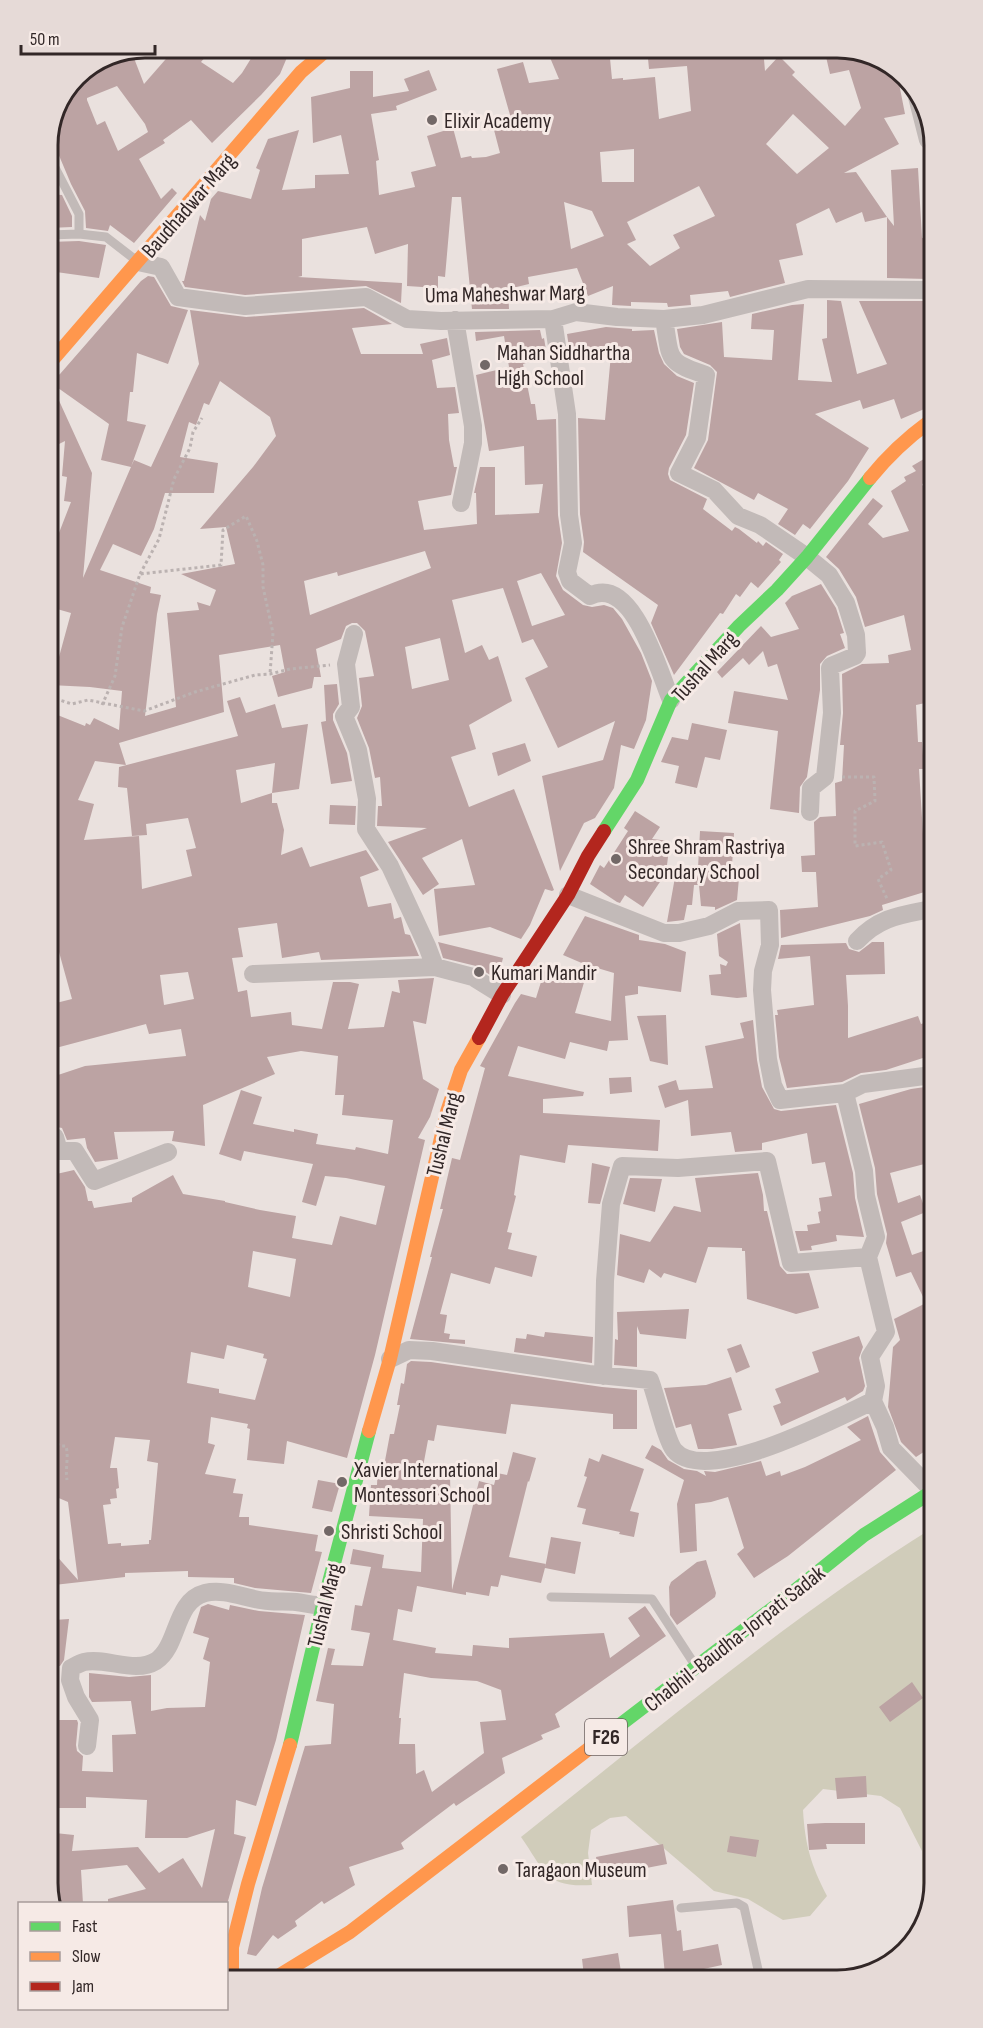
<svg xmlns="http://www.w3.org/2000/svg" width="983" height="2028" viewBox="0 0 983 2028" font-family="'Sofia Sans Condensed',sans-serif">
<rect width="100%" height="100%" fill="#eae1de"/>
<!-- green -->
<path fill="#d0ccba" d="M934,1527L935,1883L931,1898L922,1891V1851L900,1808L881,1796L823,1789L803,1810C805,1845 811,1865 827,1896L810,1916L783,1920L748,1899L714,1891L626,1816L610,1818L591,1830L588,1853L592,1885C545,1888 545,1871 521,1837C656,1730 788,1618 934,1527Z"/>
<!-- building -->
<path fill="#bca3a3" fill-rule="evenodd" d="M184,48H213L201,62L233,83L242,73L255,52L266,59L271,48H291L280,74L261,95L212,143L191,120L163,140L165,143L139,159L161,199L172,188L177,193L134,243L110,225L108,231L86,228L85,211L71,184L50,134L77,76L132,53L144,84L172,52L177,56ZM117,86L145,124L148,132L118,151L105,121L97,125L87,100V98Z
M546,48H609L612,79L623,78V80L655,77L659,119L691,111L687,66L649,69L647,48H763L765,71L779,56L795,72L792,75L845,126L861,108L849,70L830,74L824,48H845L896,68L905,114L884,118L899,144L844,173L856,172L887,217L865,222L862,212L836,223L829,208L796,224L803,255L779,260L785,283L730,297L728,291L690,295L691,305L668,307L667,303L631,302V306L612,305L613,286L588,296L577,268L528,277L529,284L508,289L509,309H472L461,197H452L445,277L438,276V288L407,286L408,244L375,254L367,227L302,239V276L298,277L402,283L401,303L366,286L245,295L185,287L182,281H184L200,215L205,221L211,199L218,191L251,199L260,170L256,168L268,139L299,130L282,190L315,188V175L349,174L341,135L313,143L311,97L350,88V71H373V97L409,91L404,79L429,70L437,90L396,106L397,110L371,114L379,160L376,161L379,195L415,187L411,172L436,166L427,136L453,128L461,158L471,156L472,158L486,157L500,153L494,130L508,126L507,124L512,122L497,69L523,62L529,83L559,79ZM793,114L829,148L797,174L766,144ZM634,149V182H602L600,152ZM699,186L715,216L673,235L680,248L650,266L627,244L636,240L627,222ZM564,202L592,211L604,236L571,249Z
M918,168L922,238L928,237V279L887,278V217L894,226L891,170Z
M48,194L62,195L72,216V227L49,228Z
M79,241L106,245L99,278L49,271V242Z
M148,276L154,277L171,306L188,310L168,364L137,353L133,392H130L127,421L146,425L131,467L101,460L109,424L51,383L92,473L83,578L134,460L151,467L199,364L190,310L246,317L364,308L392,324L352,328L361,354H423L420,344L447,338L450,355L432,360L437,388L455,387L459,413L448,414L449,440L454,467H457L451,495L418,501L424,530L477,524L476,493H474L480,467H495V515L539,513L543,484L525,485L524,446L489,451L476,375L509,367L504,336L476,341L475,332L540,330L542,339L544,338L547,356L523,364L531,404H535L537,420L556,419L558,515L562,543L556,576L563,590L583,605L592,607L604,605L613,608L622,619L641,653L652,681L646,720L634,749L621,745L614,788L595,818L584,823L560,871L542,776L603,760L615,721L558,748L525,678L548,667L533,639L522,643L503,588L452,600L465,653L482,645L489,660L498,656L512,701L469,725L476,749L451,757L469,807L514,789L554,890L552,891L545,889L530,925L521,939L490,927L439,936L434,889L475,885L462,839L422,858L439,884L423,895L388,842L427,828L377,826L378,806H382L380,777L375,778L369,748L357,718L362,706L359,678L374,676L365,631L357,623H352L346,626L341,639L316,649L321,677H314L312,688L278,697L272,676L285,672L280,645L219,655L224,712L119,743L126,765L95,761L78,800L94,804L84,840L139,836L142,889L192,876L186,850L196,848L188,818L146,824L147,835L132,836L127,788L118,787L119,767L238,736L227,701L240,697L246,713L275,704L282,728L308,724L299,789L272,793L275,763L236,770L241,803L272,793V803H277L284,830L281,855L302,847L310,867L366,850L379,870L360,877L368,907L391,903L394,919L401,917L405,934L410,935L419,956L321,960L319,952L282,958L277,923L238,928L243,957L232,958L238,992L247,990L251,1017L291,1012L292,1025L322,1029L333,982H350L359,984L348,1029L384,1027L392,991L400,993L398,980L434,978L426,1024L413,1021L423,1079L439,1089L430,1117L418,1138L425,1140L375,1355L347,1458L287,1441L284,1464L247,1460L250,1429L247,1428L248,1424L211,1417L208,1443L215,1445L205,1474L236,1479L233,1493L243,1494L239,1517H249V1525L318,1535L315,1551L322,1552L311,1593L255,1588L234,1583V1578L188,1577V1571L125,1573V1577L54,1585V1553L78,1580L68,1502L54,1496L52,1175L74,1170L85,1187L88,1201H92L94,1208L132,1202V1198L173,1175L183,1194L225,1201V1202L260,1210L296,1216L292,1238L332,1245L340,1216L376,1225L385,1186L346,1178L325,1176L316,1206L302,1202L313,1164L244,1151L241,1161L219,1154L241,1090L262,1097L253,1124L294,1132V1129L318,1134L316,1144L355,1150L356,1147L388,1154L393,1120L342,1115L344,1095H335L338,1056L301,1051L267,1057L275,1074L203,1105L205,1146L172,1141L174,1131L114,1132L118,1159L95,1162L87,1148L85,1138L67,1140L62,1128L52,1126V1077L85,1066L186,1056L181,1029L149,1034L146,1024L52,1049V1004L72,999L51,923L50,712L85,726L86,723L90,725L94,718L119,730L122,691L90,687L50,685V657H59L71,613L50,607V556L71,502L64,501L67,477L62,476L65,441L49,449V379L50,381L60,374L141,281ZM220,381L270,417L276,436L253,467L200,529L226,527L235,564L181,574L216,590L210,606L197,602L199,610L167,613L176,707L145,716L157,614L161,595L150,593L151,587L100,570L113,544L141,556L154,529L165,493H214L218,463L180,457L189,422L196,425L204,403L209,405ZM425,551L431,568L310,615L304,581L337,572L338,576ZM541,573L565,615L532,626L517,581ZM440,638L449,680L412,689L405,647ZM188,972L194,999L164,1005L160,975ZM253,1251L296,1259L290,1297L248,1287ZM227,1345L264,1354L263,1358L267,1359L255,1400L219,1393V1389L187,1383L191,1352L224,1359ZM115,1437L150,1440L147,1461L158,1463L151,1540H149V1544L121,1546V1543L108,1544L103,1505L111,1504L110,1499L117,1498L116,1489L119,1488L117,1468H110Z
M827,300L841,301L857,374L887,364L859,301H929V407L901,419L894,399L863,409L860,400L815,414L869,448L848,481L810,529L803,524L795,535L778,524L788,509L758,493L754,500L694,468L708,440L717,372L710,365L684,354L680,347L677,329L722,322L724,357L772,360L774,330L751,329L752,314L792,305L804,304L798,380L832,382L822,339L827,338Z
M606,327L632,329V331L654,330L659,353L664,364L677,376L694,383L686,435L669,468L668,474L670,480L707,499L703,509L732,531L735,527L739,529L757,543L758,541L763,546L766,542L783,554L779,560L781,562L758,588L751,582L740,597L736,594L723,614L720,613L674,675L651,623L658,605L583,552L584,542L580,514L578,418L605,420L611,354L571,361L567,334Z
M929,456V489L925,483L922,484L929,499L930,702L916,705L918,742H922L924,769H919L923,834H931V890L882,905L883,910L870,916L781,938L780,910L818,907L816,872H802L801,856L815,855L814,822L820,817L836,816L835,783L842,781L844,745H840L843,713L842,674L862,664L889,663L888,655L911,650L904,615L865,627L856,597L839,569L826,557L873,498L883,506L868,524L883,538L909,531L891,491L906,481L904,477L916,471L912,466Z
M821,584L836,608L844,633L840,634L845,648L827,656L820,664V690L807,777L800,787L799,813L770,809L778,731L728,723L734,691L788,700L777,664L768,667L763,651L749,665L743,658L722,678L717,672L761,626L771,637L799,629L785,603L792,596Z
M337,684L339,704L333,714V720L347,753L352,781L331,784L321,722L326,721L324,685Z
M692,723L727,730L720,760L705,757L697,788L675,783L679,766L661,762L672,737L688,740Z
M525,743L531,761L498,776L492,753Z
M330,805L356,806L355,825L329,824Z
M635,811L660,827L652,839L670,841L666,873L643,907L625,895L620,903L617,902L590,884L600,865L604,868L628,831L624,828Z
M700,831L734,833L732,866L740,867L737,900L715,910V907L701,906L699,885H694L692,905H687L684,920L667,922L677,866L698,868Z
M585,916L639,935V940L665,944L686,952L681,992L638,986V994L625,996L628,1040L609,1041L607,1051L570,1042L565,1059L518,1046L508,1076L584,1092L583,1096L543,1099V1113L660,1120L658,1151L568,1145L565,1163L520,1155L514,1195L516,1196L507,1232L512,1233L508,1249L537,1256L532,1277L495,1267L490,1284L451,1273L440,1314L447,1315L444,1333L450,1334L449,1339L465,1340V1344L410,1339L432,1257H430L443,1209H440L452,1158L460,1160L485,1068L480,1066L515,1003L521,994L536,998L545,969L585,979L575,1013L611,1021L614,973L584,964L563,955Z
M740,923L747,997L737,998L711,995L709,975L721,974L720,964L726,966L728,962L719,956L717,934Z
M438,942L503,958L500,970L495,978L476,966L443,958Z
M872,942H884L885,974L846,975L848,1006V1038L918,1016L921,1024L931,1021L932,1055L886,1070L861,1073L842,1082L787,1088L779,1057L775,1015H778L777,1010L814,1005L810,956L778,959L781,945L846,943L849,949L859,952Z
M666,1015L668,1065L650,1061L637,1016Z
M753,1020L757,1060L762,1087L774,1109L781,1111L836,1105L853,1173L855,1198L864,1237L836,1235L837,1241L811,1246L812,1250L800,1251L795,1231H808L807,1225L820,1223L818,1212L821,1211L819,1198L832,1196L825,1162L812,1164L807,1133L762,1143V1150L735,1152L731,1132L691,1136L688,1100L665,1108L658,1086L676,1080L679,1090L713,1088L705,1046L744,1038L740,1023Z
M631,1077L632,1092L610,1094L609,1078Z
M932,1086V1162L890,1173L898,1203L920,1195L926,1212L901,1222L912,1255L932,1248L933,1446L916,1457L901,1442L888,1407L893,1347L900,1340L894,1319L926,1303L911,1272L896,1277L886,1243L887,1234L877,1194L875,1168L859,1104L911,1089Z
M592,1163L610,1167L600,1204L588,1203Z
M758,1173L763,1195L764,1211H767L780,1266L787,1274L809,1273L819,1308L796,1314L747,1299L745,1251H742V1248L708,1247L696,1283L664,1273L661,1278L649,1269L644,1283L617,1275L620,1234L650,1242L674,1206L701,1212L695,1178Z
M630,1178L662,1179L655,1212L623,1204Z
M689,1309L686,1339L640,1334L637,1326V1367L614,1365L615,1339L618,1340L617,1312Z
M545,1332L593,1337L592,1363L514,1352L516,1338L526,1339L527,1334L544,1337Z
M859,1336L863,1347L859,1358L865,1386L863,1391L847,1401L845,1397L781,1426L773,1406L781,1403L775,1389L819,1372L812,1352Z
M741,1344L750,1367L736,1373L727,1349Z
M411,1361L431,1362L602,1387L637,1390V1429H613V1414L511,1404L506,1434L437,1425L434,1441L428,1440L422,1472H450L452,1590L479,1481L494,1485L497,1473L507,1475L513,1452L536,1458L529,1482L528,1481L509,1557L546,1564L541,1583L501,1575L498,1587L491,1586L489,1596L466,1592V1595L417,1586L412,1612L398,1609L393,1640L436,1648L435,1653L472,1656L473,1645L509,1648V1638L604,1633L610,1658L640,1636L628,1618L645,1606L666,1636L555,1714L560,1727L541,1735L543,1739L502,1758L505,1773L456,1806L454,1803L401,1843L404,1849L349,1867L355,1885L324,1904L322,1901L295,1921L297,1926L278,1939L273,1935L256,1956L247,1954L262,1888L305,1746L331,1744L334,1704L316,1701L328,1648L335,1649L331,1665L363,1666L370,1633L351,1630L355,1605L362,1606L371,1567L350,1564L353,1549L384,1555L382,1568L421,1572L423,1519L369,1516L371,1485H377L378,1465L384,1466L390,1434H394L400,1405H397L401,1383L404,1384L407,1364ZM404,1673L431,1678L477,1681L501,1690L506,1720L480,1722L484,1753L432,1792L424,1770L416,1774L415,1744H399L401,1718H399Z
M731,1377L742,1410L728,1414L737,1445L712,1449H698L691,1424L676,1428L664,1388L706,1385Z
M868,1416L880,1452L896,1470L788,1556L754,1578L737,1554L744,1548L728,1497L711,1502L695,1504L697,1551L680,1553L677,1504L684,1480L645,1458L652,1445L661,1450L668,1460L684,1469L697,1471L706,1476L704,1471L715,1472L761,1461L766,1476L780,1471L781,1476L805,1467L861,1440L847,1427Z
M602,1454L644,1469L630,1511L639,1513L634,1537L619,1534L620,1532L582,1524L586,1509L577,1507L587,1477L584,1476L589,1458L599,1462Z
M318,1480L340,1484L332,1512L312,1508Z
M551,1537L581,1542L575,1574L545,1568Z
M706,1560L716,1593L715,1597L677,1625L670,1615L669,1587L671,1582L697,1562Z
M208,1604L229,1610L230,1605L259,1611L305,1615L276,1740L256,1806L236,1800L234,1834L246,1837L226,1908V1904H108V1899L146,1889L127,1865L81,1870L83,1904H55V1833L74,1835L72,1851L138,1847L159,1873L183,1858L202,1888L215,1829L187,1838H145L147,1800L86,1797V1808H59V1756L55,1755L54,1720H77L78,1723L76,1745L77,1751L83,1756L82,1771L113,1772L112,1735L136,1734L131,1701L92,1702L89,1697V1673L129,1677L151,1675V1711L167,1708L205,1707L210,1662L203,1659L209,1638L193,1633L201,1607Z
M69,1619L64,1660L60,1666H54V1620Z
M912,1682L923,1698L890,1722L879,1707Z
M866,1776L867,1797L837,1799L835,1778Z
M825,1823H865V1844H826L827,1849L809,1850L807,1824Z
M730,1836L759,1840L756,1857L727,1852Z
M663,1844L667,1864L600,1877L596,1857Z
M673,1900L677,1931L681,1930L683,1951L718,1944L722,1965L676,1975H665L661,1934L629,1937L627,1906Z
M618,1953L621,1972L584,1976L582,1959Z"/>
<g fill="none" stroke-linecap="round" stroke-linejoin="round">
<!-- path -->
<path stroke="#bbb2b1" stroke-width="3" stroke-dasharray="3 3" stroke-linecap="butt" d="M140,574L159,539L174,479L190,448L193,432L202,418
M50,697L72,704L88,700L144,711L195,692L255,675L270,674L290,669L330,665
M102,705L115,676L122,627L140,574L221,565L223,530L246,516L257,541L263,565V587L273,633L270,674
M842,777H874L875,801L855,811V846L882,842L891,870L878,879L888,901
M53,1439L60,1446H66C69,1458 65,1468 67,1480"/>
<!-- lane -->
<path stroke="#c2bab8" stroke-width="9" d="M48,154L79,214V234
M49,235L79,234L106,237L137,261
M551,1597L652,1599L695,1665
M681,1908L737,1903L744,1907L759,1974"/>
<!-- street -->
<path stroke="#c2bab8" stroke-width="18" d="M916,93L928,140
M138,262L161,267L178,297L245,306L366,297L407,319L441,321L553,319L576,312L617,317L664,319L703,315L808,289L928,290
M553,319L567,414L569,515L573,543L567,572L570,581L590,596C633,574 659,672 671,700
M664,319C671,359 665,362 706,375L697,438L679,473L714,490L738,516L760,525L807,557L829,575L846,603L856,635L857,653L855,656L831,666L830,668L832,713L825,777L811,788L810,812
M455,320L473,426V443L461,503
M354,634L346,664L351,707L344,716L358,750L367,799L366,829L390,866L427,946L435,967L473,977L502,995
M568,895L664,933H679L709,926L738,911L769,910L770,945L763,971L762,990L768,1059L773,1085L780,1100L845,1093L863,1084L932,1075
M857,941C879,917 901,915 931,909
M253,974L435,967
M845,1093L864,1171L866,1196L876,1237L868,1257L886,1332L870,1357L876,1386L873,1401L885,1427L891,1448L933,1491
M52,1138L55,1137L59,1151H75L94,1181L168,1152
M390,1359L409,1350L432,1351L589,1374L650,1380C656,1395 666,1440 674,1450C705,1488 838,1417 873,1401
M603,1376L605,1281L611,1204L622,1166L678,1168L767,1161L791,1263L868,1257
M87,1746L90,1720L76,1697L70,1680L71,1668C75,1666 80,1663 84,1662C106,1657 135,1674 156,1661C179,1646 174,1601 205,1593C226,1588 248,1600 268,1601C278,1602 287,1601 296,1602C305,1603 313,1606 323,1605"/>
<!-- fast -->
<path stroke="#63d668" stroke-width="14" d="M604,831L637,780L671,700L739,626L777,590L807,557L870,478
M595,1744L777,1605L864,1535L933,1491
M290,1745L323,1605L369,1431"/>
<!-- slow -->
<path stroke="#ff974d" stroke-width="14" d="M49,364L301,72L329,48
M870,478C887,457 907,438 929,422
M369,1431L390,1359L447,1112L461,1070L479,1038
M275,1978L350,1932L595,1744
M235,1979L232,1973V1947L248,1884L290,1745"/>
<!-- jam -->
<path stroke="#b3261e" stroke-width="14" d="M479,1038L502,995L568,895L588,856L604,831"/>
</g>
<!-- markers -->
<g fill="#726867" stroke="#f6eae6" stroke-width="2">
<circle cx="432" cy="120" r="6"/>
<circle cx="485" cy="365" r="6"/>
<circle cx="616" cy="859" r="6"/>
<circle cx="479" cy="972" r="6"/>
<circle cx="342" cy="1482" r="6"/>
<circle cx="329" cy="1531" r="6"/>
<circle cx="503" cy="1869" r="6"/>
</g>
<g text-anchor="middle" stroke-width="6" stroke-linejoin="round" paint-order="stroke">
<!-- shield labels -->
<rect fill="#f6eae6" stroke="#6d6260" stroke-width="1.5" x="585" y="1719" width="42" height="36" rx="4.5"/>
<g font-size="21" font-weight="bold" fill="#322727">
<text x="606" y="1744">F26</text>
</g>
<!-- poi labels -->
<g font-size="22" fill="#322727" stroke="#f6eae6" text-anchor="start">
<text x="444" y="128">Elixir Academy</text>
<text x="497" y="360">Mahan Siddhartha<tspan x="497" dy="25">High School</tspan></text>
<text x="628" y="854">Shree Shram Rastriya<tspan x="628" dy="25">Secondary School</tspan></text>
<text x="491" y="980">Kumari Mandir</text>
<text x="354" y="1477">Xavier International<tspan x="354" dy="25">Montessori School</tspan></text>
<text x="341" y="1539">Shristi School</text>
<text x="515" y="1877">Taragaon Museum</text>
</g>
<!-- street labels -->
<g font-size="22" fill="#322727" stroke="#f6eae6">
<text transform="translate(188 205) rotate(-49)" y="8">Baudhadwar Marg</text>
<text transform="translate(505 293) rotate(-1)" y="8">Uma Maheshwar Marg</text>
<text transform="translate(704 666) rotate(-48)" y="8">Tushal Marg</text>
<text transform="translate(443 1134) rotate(-76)" y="8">Tushal Marg</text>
<text transform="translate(324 1605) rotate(-76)" y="8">Tushal Marg</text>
<text transform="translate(734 1638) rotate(-38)" y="8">Chabhil-Baudha-Jorpati Sadak</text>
</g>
</g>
<!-- crop -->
<path d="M0 0H983V2028H0ZM145 58H837A87 87 0 0 1 924 145V1883A87 87 0 0 1 837 1970H145A87 87 0 0 1 58 1883V145A87 87 0 0 1 145 58Z" fill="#e6dad7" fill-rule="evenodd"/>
<path fill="none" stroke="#322727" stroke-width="3" d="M145 58H837A87 87 0 0 1 924 145V1883A87 87 0 0 1 837 1970H145A87 87 0 0 1 58 1883V145A87 87 0 0 1 145 58Z"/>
<!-- legend -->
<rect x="18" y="1902" width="210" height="108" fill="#f6eae6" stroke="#a89c9a" stroke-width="1.5"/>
<rect x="30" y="1922" width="30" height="9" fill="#63d668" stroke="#a89c9a" stroke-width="1.5"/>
<text x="72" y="1932" font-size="18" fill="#322727">Fast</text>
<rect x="30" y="1952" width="30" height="9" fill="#ff974d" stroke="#a89c9a" stroke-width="1.5"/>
<text x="72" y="1962" font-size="18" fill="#322727">Slow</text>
<rect x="30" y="1982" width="30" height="9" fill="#b3261e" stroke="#a89c9a" stroke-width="1.5"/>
<text x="72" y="1992" font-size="18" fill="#322727">Jam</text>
<!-- scale -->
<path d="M21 45v9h134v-9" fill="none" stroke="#322727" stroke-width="3"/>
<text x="30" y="45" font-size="18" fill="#322727" stroke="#f6eae6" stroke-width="4.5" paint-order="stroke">50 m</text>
</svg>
